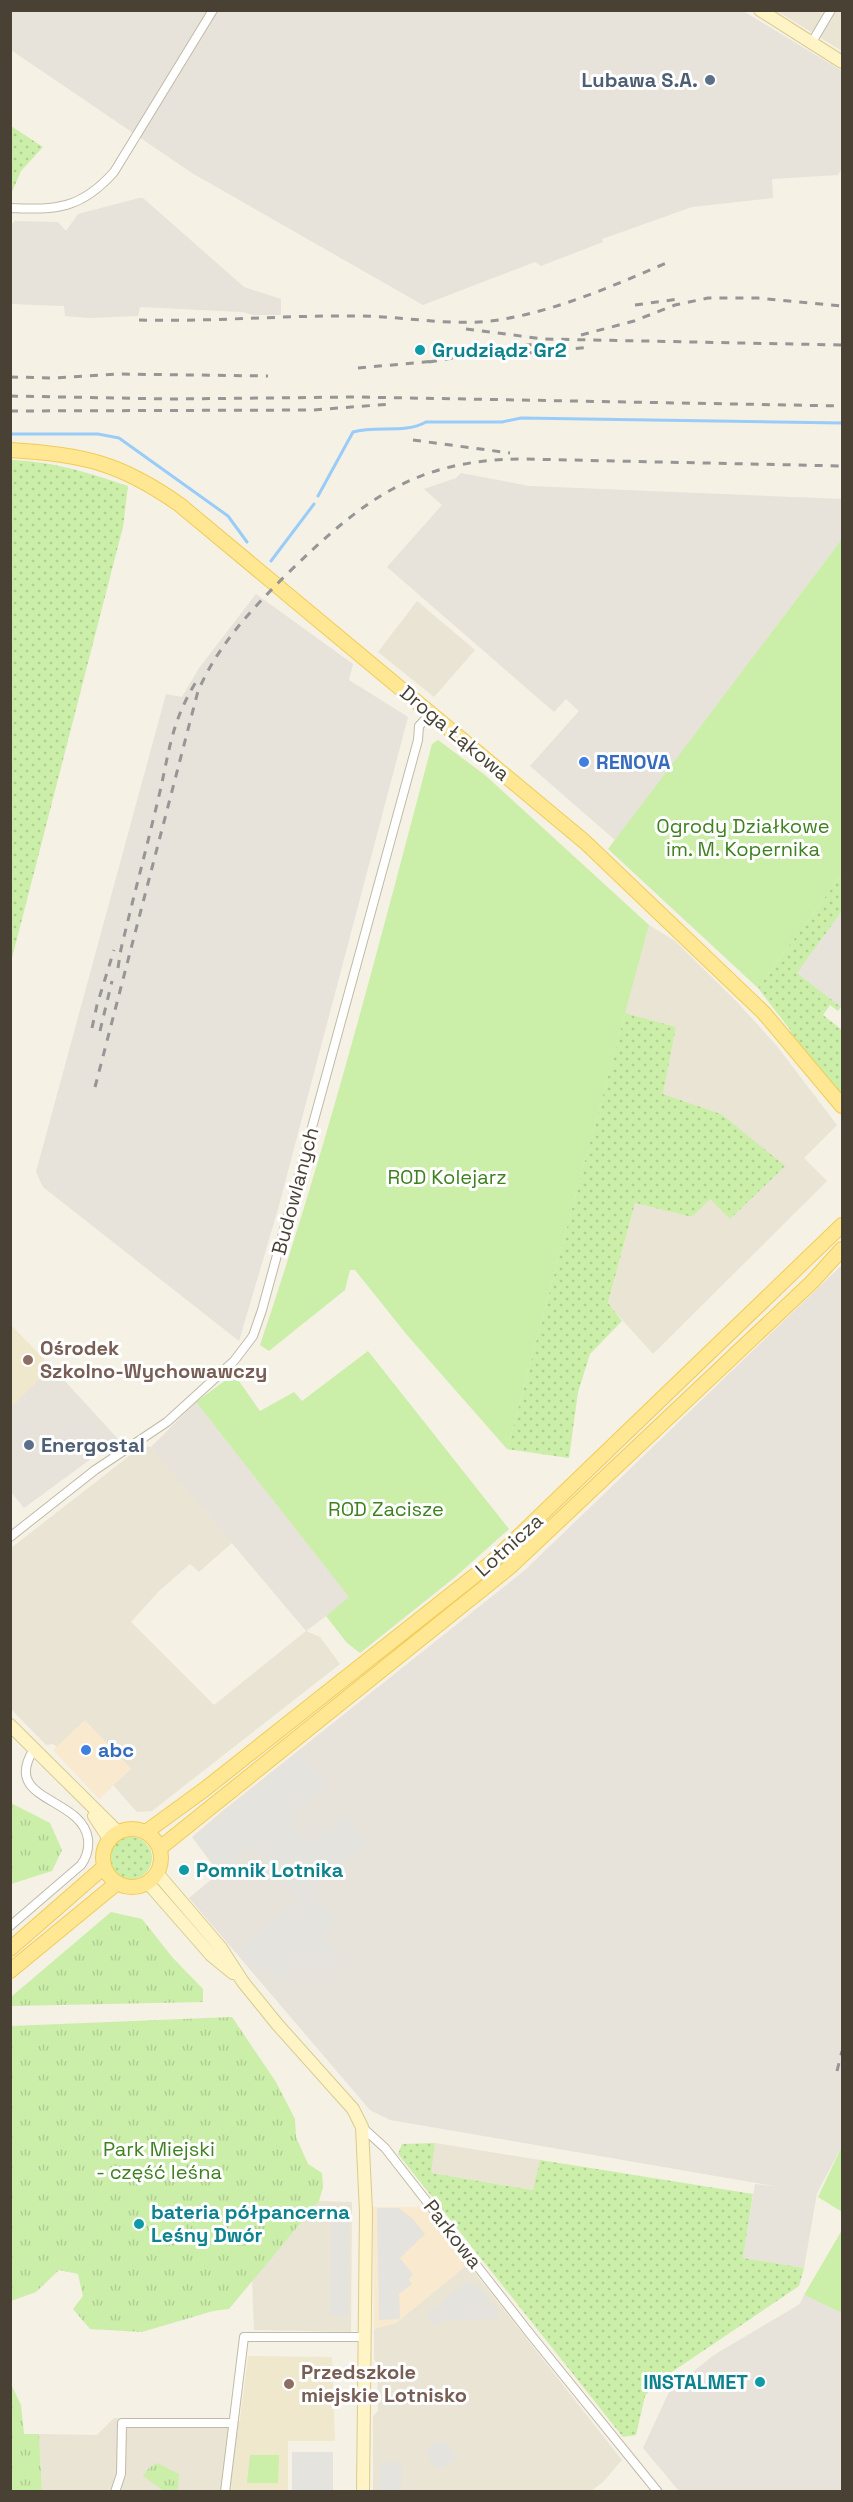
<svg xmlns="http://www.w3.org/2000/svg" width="853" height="2502" viewBox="0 0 853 2502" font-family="'Space Grotesk',sans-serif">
<defs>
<pattern id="grass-dots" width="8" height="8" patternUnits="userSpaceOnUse" patternTransform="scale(1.5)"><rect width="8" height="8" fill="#cbeea9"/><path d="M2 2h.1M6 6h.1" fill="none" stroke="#b0cd92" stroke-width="1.8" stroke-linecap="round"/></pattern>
<pattern id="park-tufts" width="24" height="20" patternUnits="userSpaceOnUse" patternTransform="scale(1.5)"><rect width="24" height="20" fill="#cbeea9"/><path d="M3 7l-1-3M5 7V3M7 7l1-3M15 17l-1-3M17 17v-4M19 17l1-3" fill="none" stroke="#b0cd92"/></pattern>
</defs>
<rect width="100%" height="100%" fill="#f5f1e5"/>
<!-- residential -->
<path fill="#e9e4d3" d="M777,11H842V51Z
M417,601L475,650L434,697L378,652Z
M649,925L675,941L737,1002L776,1045L837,1125L804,1158L827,1181L653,1354L608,1304L635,1203L692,1217L721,1114L663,1094L676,1027L625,1013Z
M142,1446L151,1447L156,1452L232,1543L199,1572L190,1564L159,1591L131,1622L214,1705L306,1631L320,1637L340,1664L152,1811L137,1812L113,1785L130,1768L84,1721L57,1747L53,1744L46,1745L11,1709V1548Z
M435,2143L540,2160L534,2190L430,2173Z
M319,2201L352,2202L351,2332L254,2330L252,2279Z
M468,2264L622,2460L603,2482L591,2491L373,2492V2416L378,2411L377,2362L374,2360V2329L396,2323Z
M114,2418L240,2421L231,2491H42L39,2434L97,2435Z"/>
<!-- commercial -->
<path fill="#f9e9ce" d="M85,1720L131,1769L99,1799L53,1750Z
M373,2207H423L468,2264L396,2323L374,2329Z"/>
<!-- industrial -->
<path fill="#e7e2da" d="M10,11H743L842,71V168L838,175L772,179L773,198L692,207L602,239L603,242L541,266L535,262L423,305L192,173L11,50Z
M139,198H143L244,287L281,299V315H253L242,312L140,307L138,316L88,318L65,316L64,306L11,304V225L15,221L58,222L66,231L78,214Z
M461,473L529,486L842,499V539L615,840L530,766L579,711L566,699L554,712L387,567L442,505L424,489L456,478Z
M256,594L353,664L349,680L408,717L278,1209L239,1341L43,1187L36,1172L166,694L182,697L199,668Z
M842,911V1008L797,973Z
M842,1265V2146L817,2193L804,2268L743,2258L755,2184L780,2187L390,2120L370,2110L189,1898L219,1873L192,1837L220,1813L525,1570Z
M52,1367L118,1439L24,1508L11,1492V1405Z
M196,1402L350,1598L306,1631L151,1447Z
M804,2295L842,2313V2491H679L643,2448L670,2390L714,2355L800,2304Z"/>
<!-- education -->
<path fill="#f0e8cd" d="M11,1325L52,1367L11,1407Z
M248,2356L332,2357L335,2441H288V2491L231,2492Z"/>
<!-- grass -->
<path fill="url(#grass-dots)" d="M11,126L43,147L21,171L11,194Z
M11,460C56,462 86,472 128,486L123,527L109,581L11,962Z
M842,874V911L797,973L841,1007L838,1011L830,1005L823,1015L842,1030V1097L789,1033L791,1031L758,988Z
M625,1013L676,1027L663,1094L721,1114L785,1166L730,1219L710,1199L692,1217L635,1203L608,1303L622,1321L590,1354L578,1392L569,1458L507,1449Z
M110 1858a21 21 0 1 1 42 0a21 21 0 1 1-42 0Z
M435,2143L431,2173L533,2190L540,2160L753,2194L743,2258L804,2268L799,2286L657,2382L645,2396L636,2435L623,2437L398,2154L402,2144Z"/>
<!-- park -->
<path fill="url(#park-tufts)" d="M11,1803L50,1823L62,1850L52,1871L11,1884Z
M111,1912L142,1919L173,1958L203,1989V2002L11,2006V1997Z
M232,2017L276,2082L295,2119L296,2137L308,2164L322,2173L323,2187L319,2201L229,2309L213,2311L142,2332L90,2329L73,2309L83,2296L78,2274L59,2270L36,2292L11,2301V2026Z
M10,2382L21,2405L24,2434H39L42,2491H11Z
M157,2463L179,2474L178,2488L175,2491H164L143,2476L149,2468Z"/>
<!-- garden -->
<path fill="#cbeea9" d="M842,539V874L758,988L608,849Z
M438,740L485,775L649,925L507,1449L407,1335L355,1270H350L345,1290L269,1351L260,1345C327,1147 379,945 432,744Z
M368,1351L509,1529L454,1578L360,1653L347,1643L326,1616L349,1597L196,1402L234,1374L260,1411L294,1392L302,1401Z
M842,2146V2212L818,2197Z
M842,2230V2313L804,2295Z
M250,2455H279L278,2483H247Z"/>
<!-- parking -->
<path fill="#e5e3de" d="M300,1751L326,1784L286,1818L308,1843L344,1814L368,1844L315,1887L311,1882L309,1884L336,1917L335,1928L325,1936L341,1956L319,1975L301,1956L300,1957L304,1962L280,1981L267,1965L257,1972L239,1949L305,1896L299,1899L252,1846L221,1870L194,1838Z
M377,2208H399L412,2218L425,2234L400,2258L413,2274L409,2279L412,2284L399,2294L400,2319L379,2320Z
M331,2220H349L348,2316H330Z
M467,2281L478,2286L494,2305L498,2310L497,2319L447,2320L434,2326L427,2313Z
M445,2441L458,2457L439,2470L429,2461L428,2446Z
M292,2452H333V2491H292Z
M379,2462H402L401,2491H379Z"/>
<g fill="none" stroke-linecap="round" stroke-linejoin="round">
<!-- stream -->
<path stroke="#9accf9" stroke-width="3" d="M10,434H98L119,438L228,516L247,542
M318,496L353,432C376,425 405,434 426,422H502L521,418L842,423
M271,561L314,504"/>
<defs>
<path id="street" d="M812,42L831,10
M10,208C57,210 81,209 114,172L213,10
M10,1537L95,1470L167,1422L234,1361L253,1336L262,1310L418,740L419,726L431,713
M10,1926L81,1865C87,1857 89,1849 88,1839C82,1796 0,1802 34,1749
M362,2127L385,2148L531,2335L658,2492
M115,2492L121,2474L122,2423H233
M225,2492L244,2337H365"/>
<path id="secondary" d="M760,10L842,62
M10,1725L118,1832
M94,1816L109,1839
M157,1873L221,1948L243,1982L277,2024L353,2109L362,2127L366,2212L363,2492
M148,1883L211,1955L233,1973"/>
<path id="primary" d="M10,450C82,454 121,463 180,505L585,842L764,1013L842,1106
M103 1858a29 29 0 1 1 58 0a29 29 0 1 1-58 0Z
M146,1832L205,1789L492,1562L842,1225
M160,1848L510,1567L812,1282L842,1249
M10,1949L104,1867
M10,1971L117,1883"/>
</defs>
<!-- street casing -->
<use href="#street" stroke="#c1baa7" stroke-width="10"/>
<!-- secondary casing -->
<use href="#secondary" stroke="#dacb8f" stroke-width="14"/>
<!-- primary casing -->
<use href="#primary" stroke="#f2cc56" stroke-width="16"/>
<!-- street -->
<use href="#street" stroke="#fff" stroke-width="8"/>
<!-- secondary -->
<use href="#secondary" stroke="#fff4c5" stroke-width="12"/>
<!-- primary -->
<use href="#primary" stroke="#ffe794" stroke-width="14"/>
<!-- rail -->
<path stroke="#969696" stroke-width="3" stroke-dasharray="8 8" stroke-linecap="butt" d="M635,305L679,299
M139,320C212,322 285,315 358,316C407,316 455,328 504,319C562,309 617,284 671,261
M466,329L544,339L842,345
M581,335L634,321L675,305L708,298H758L842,306
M528,353L591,347
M429,362L540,343
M358,368L436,361
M10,377L54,378L117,374L268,376
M10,396L170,399L357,397L842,406
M10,411L313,410L391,404
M413,440L510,453
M118,968L121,949C133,899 146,850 158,800C169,755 170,724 196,682
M92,1028L97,1005L114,950
M100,1031L112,981
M95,1087L198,691C219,644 250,611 286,575C361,502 413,459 524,459L842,466
M837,2071L842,2051"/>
</g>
<!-- markers -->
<g fill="#5c6f8a" stroke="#fff" stroke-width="2">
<circle cx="710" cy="80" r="6"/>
<circle cx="29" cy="1445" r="6"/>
</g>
<g fill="#0f9aa8" stroke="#fff" stroke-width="2">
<circle cx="420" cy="350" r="6"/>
<circle cx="184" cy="1870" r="6"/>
<circle cx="139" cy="2224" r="6"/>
<circle cx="760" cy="2382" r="6"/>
</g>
<g fill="#3f7fe0" stroke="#fff" stroke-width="2">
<circle cx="584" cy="762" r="6"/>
<circle cx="86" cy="1750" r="6"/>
</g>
<g fill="#8d6e63" stroke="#fff" stroke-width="2">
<circle cx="28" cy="1360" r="6"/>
<circle cx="289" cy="2384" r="6"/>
</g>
<g text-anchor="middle" stroke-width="6" stroke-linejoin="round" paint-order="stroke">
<!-- service labels -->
<g font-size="20" font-weight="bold" fill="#4e5e75" stroke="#fff" text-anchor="end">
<text x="698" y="87">Lubawa S.A.</text>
<text x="41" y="1452" text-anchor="start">Energostal</text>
</g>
<!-- culture labels -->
<g font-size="20" font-weight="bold" fill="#0d838f" stroke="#fff" text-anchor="start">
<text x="432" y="357">Grudziądz Gr2</text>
<text x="196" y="1877">Pomnik Lotnika</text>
<text x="151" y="2219">bateria półpancerna<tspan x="151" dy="23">Leśny Dwór</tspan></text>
<text x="748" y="2389" text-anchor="end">INSTALMET</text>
</g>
<!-- street labels -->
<g font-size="20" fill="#484134" stroke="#fff">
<text transform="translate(455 733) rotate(40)" y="7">Droga Łąkowa</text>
<text transform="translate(295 1191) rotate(-75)" y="7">Budowlanych</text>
<text transform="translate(509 1545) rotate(-42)" y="7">Lotnicza</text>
<text transform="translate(453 2234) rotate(52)" y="7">Parkowa</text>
</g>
<!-- shop labels -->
<g font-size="20" font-weight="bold" fill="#366cbe" stroke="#fff" text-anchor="start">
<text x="596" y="769">RENOVA</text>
<text x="98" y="1757">abc</text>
</g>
<!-- park labels -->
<g font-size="20" fill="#3f8120" stroke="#fff">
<text x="743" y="833">Ogrody Działkowe<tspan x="743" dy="23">im. M. Kopernika</tspan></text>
<text x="447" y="1184">ROD Kolejarz</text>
<text x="386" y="1516">ROD Zacisze</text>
<text x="159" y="2156">Park Miejski<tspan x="159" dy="23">- część leśna</tspan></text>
</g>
<!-- education labels -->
<g font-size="20" font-weight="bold" fill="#785e54" stroke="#fff" text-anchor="start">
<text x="40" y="1355">Ośrodek<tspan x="40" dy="23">Szkolno-Wychowawczy</tspan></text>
<text x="301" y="2379">Przedszkole<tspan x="301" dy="23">miejskie Lotnisko</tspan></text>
</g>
</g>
<!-- border -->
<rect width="853" height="2502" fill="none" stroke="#484134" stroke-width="24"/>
</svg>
